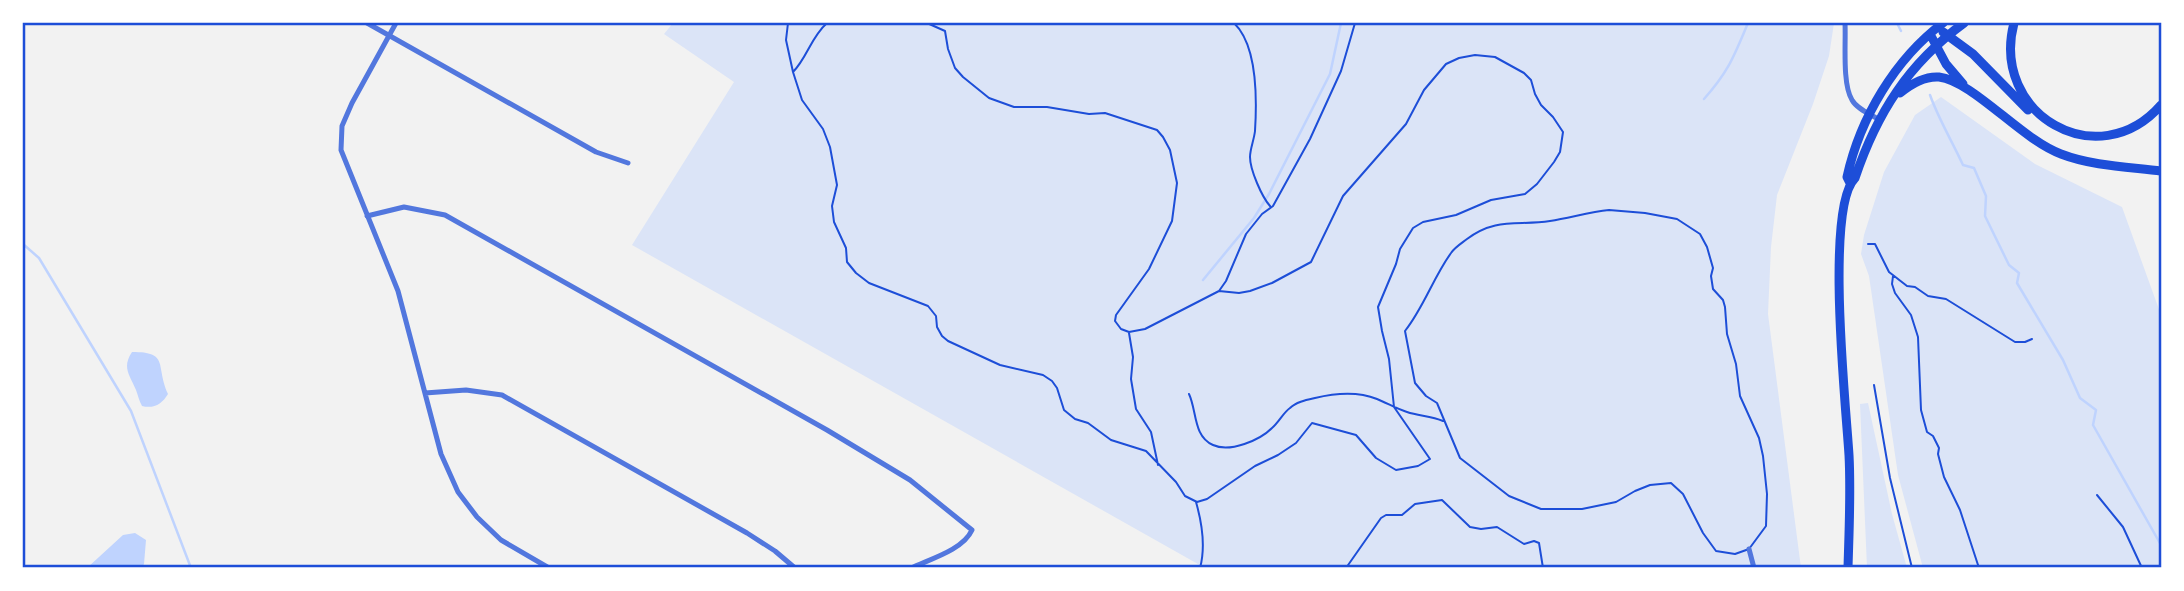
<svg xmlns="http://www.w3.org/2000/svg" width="2184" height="591" viewBox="0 0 2184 591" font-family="'PT Sans Narrow',sans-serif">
<rect width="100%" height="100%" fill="#f2f2f2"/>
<!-- green -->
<path fill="#dbe4f7" d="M673,23H1834L1829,56L1813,104L1777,195L1771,247L1768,314L1801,568H1205L632,245L734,82L664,34Z
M1941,97L2035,164L2122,207L2161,315V568H1923L1898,475L1869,276L1861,254L1864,235L1884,172L1915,115Z
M1868,403L1892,514L1907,568H1867L1860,404Z"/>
<!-- water -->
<path fill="#bfd3fe" d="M132,352C170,352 155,365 168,394C162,404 154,409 142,406C139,401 138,395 136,390C129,374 122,367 132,352Z
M135,533L146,540L144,564L142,568H87L123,535Z"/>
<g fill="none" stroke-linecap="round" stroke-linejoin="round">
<!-- stream -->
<path stroke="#bfd3fe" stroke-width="2.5" d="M1897,23L1901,31
M1930,95C1939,120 1952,141 1963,165L1974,168L1986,196L1985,216L2009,265L2019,273L2017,283L2063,360L2080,398L2096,410L2093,425L2161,545
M1704,99C1729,71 1734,56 1748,23
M23,244L39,258L131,411L191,568
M1203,280L1254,218L1269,194L1330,74L1341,23"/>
<!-- path -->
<path stroke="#1d4ed8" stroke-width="2" d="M788,23L786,40L793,72C807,58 811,37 827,23
M927,23L945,31L948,49L955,68L963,77L989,98L1014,107H1047L1089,114L1105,113L1157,130L1163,137L1170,150L1177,183L1172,221L1149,269L1116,315L1115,321L1121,329L1129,332L1145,329L1219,291L1226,281L1246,234L1262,214L1273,206L1310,139L1341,71L1355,23
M1234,23C1258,46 1257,99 1255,131C1254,140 1250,149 1250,157C1250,170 1262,197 1270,206
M793,72L802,100L823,129L830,147L837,185L832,206L834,222L846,248L847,262L856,273L869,283L928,306L936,316L937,327L942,336L948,341L1000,365L1043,375L1052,381L1057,388L1064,410L1075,419L1088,423L1111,440L1146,451L1176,482L1185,496L1197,502L1207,499L1255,466L1278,455L1296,443L1312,423L1356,435L1376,458L1396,470L1418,466L1430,459L1394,407L1389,359L1382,331L1378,307L1396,264L1400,249L1413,228L1423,222L1456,215L1491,200L1525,194L1537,184L1554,162L1560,152L1563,132L1553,117L1541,105L1535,94L1531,80L1524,73L1495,57L1475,55L1459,58L1446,64L1424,90L1406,124L1343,196L1311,262L1272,283L1250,291L1239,293L1219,291
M1609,210L1645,213L1677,219L1700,234L1707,247L1713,268L1711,276L1713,289L1723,300L1725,307L1727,334L1736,364L1740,396L1759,438L1763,456L1767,494L1766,526L1749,549L1735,554L1716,551L1703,533L1683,494L1671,483L1650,485L1635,491L1616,502L1582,509H1541L1509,496L1460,458L1437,403L1426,396L1415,383L1405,331C1424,307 1433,278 1451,253C1455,247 1462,243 1467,239C1496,217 1518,226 1550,221C1570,218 1589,212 1609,210Z
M1868,244H1875L1889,272L1907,286L1915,287L1928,296L1946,299L2015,342H2025L2032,339
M1893,276L1892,284L1895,293L1911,315L1918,337L1921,410L1927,432L1933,436L1939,448L1938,454L1944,477L1960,510L1979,568
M1129,333L1133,357L1131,379L1136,409L1151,432L1158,465
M1874,385L1890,478L1912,568
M1189,394C1197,411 1193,436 1213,445C1230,453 1260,440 1272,428C1279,422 1283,413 1290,408C1296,402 1306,400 1315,398C1336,393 1357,391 1377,399C1387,403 1397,409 1407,412C1419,416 1431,416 1443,421
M2097,495L2123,527L2142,568
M1196,502C1202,523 1206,546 1200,568
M1346,568L1381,518L1386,515H1402L1415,504L1442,500L1470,527L1481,529L1497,527L1524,544L1534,541L1539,543L1543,568"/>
<!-- minor -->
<path stroke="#5277de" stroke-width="5" d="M367,23L596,152L628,163
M396,23L352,103L342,126L341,150L398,291L441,454L458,492L477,517L501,540L549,568
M1845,23C1846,42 1842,84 1852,100C1857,109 1870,114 1878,119
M367,216L404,207L445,215L827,430L910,480L972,530C963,550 930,559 911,568
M425,393L466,390L502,395L747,533L775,551L795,568
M1749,549L1754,568"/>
<!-- trunk -->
<path stroke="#1d4ed8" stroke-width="9" d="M2014,23C1990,114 2098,177 2161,105
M1943,32L1973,54L2028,110
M1930,34L1946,64L1963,84
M1900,93C1911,84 1925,76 1939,77C1973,81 2022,140 2061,154C2092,166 2129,167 2161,171
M1850,183L1847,177C1860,118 1895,59 1943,23
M1848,568C1849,531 1851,492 1849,455C1846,407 1825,208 1855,178C1877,113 1908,64 1964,23"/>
</g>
<!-- border -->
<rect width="2184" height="591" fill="none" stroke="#ffffff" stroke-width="49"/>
<rect x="24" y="24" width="2136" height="542" fill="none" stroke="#1d4ed8" stroke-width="2.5"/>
</svg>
